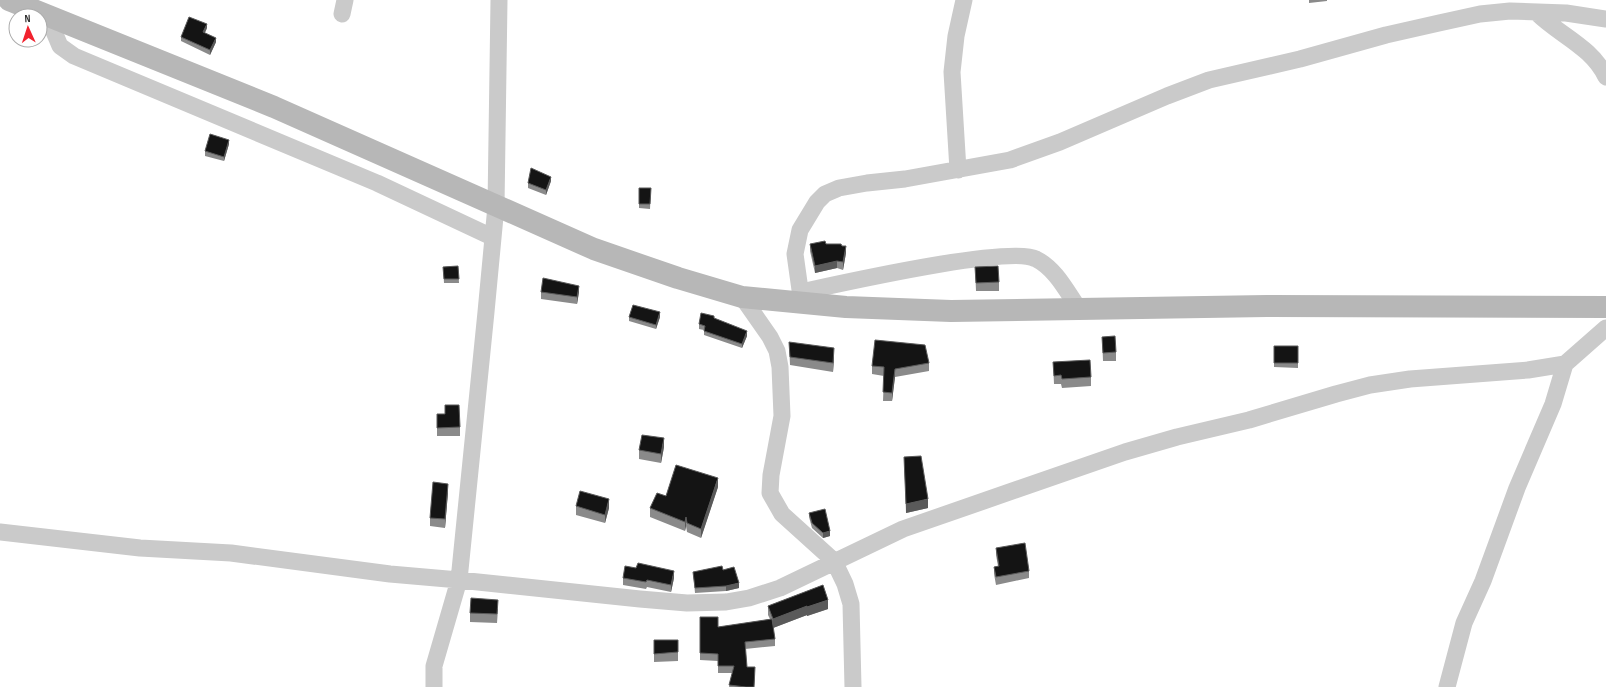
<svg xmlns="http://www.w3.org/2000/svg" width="1606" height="687" viewBox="0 0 1606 687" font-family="'Sofia Sans Condensed',sans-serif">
<rect width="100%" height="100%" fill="#fff"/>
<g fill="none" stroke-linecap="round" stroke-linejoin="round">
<!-- minor -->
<path stroke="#cacaca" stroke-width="17" d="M1537,13C1559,35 1592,47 1606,77
M342,14L345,0
M47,15L60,46L74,56L377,183L492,237
M958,170L952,72L956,36L964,0
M801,292C838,284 1011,245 1036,259C1056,269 1067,292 1079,309
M742,297L770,337L777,351L780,367L782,416L771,475L770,493L782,514L834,561L845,584L851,604L853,687
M802,304L795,254L800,230L817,202L825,194L839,188L867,183L905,179L1010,160L1060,142L1167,96L1209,80L1300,59L1386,35L1439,23L1480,14L1510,11L1566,13L1606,19
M0,532L140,548L231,553L390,574L459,580L640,599L687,603L726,602L749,598L780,588L903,529L1125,452L1177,437L1249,420L1336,394L1370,385L1410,379L1528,370L1565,364L1606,328
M434,687V666L459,580L486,312L496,206L499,0
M1447,687L1464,623L1483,581L1517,488L1553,404L1565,364"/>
<!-- secondary -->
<path stroke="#b7b7b7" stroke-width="22" d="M9,0L274,107L594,249L678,278L742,297L846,307L951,311L1267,306L1606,307"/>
</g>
<!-- wall -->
<path fill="#8a8a8a" d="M1309,0H1327V1L1309,3Z
M207,28L205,33L216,42L210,55L181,41V37Z
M229,144L224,161L205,156V151Z
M551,181L546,195L528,188V183Z
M639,188H651L650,209L639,208Z
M810,244H826L842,246L846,253L843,270L837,268L815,273L810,251Z
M458,266L459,283H444L443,267Z
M975,267L999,282V291H976Z
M541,292H579L577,304L541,299Z
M629,317H660L656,329L629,321Z
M714,319L747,336L742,348L704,335V330L699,329V324Z
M1102,337L1116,352V361H1103Z
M789,342L834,357L833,372L790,365Z
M1274,346H1298V368L1274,367Z
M1053,362L1091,377V386L1062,388L1061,384H1054Z
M929,363V371L895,377L892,401H883L884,376L872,374V366Z
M437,414L460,427V436H437Z
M664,447L661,463L639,459V450Z
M904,457L928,508L906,513Z
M718,487L701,538L687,532L686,526L685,531L650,517V508L666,496Z
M448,492L445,528L430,526V518Z
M576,506L609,508L605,523L576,515Z
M809,513L830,536L823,538L812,528L809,517Z
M996,548L1029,571V578L996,585L994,574V567L998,566L996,555Z
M723,570L739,588L726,591L695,593L693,572Z
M623,578H674L671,592L647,587L646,589L623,585Z
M823,585L828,609L807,616V615L773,628L775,639V646L745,649L747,667L755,675L754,687H729L733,673H718V661L700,660V617L718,627L770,619L768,615V606Z
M498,609L497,623L470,622V613Z
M654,640H678V661L654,662Z"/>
<!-- shaded-wall -->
<path fill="#5a5a5a" d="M207,24V28L203,36V32Z
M216,38V42L210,55V50Z
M229,140V144L224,161V157Z
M551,177V181L546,195V190Z
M846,246V253L843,270V262Z
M837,261V268L815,273V266Z
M579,286V292L577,304V297Z
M660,312V317L656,329V325Z
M747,331V336L742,348V344Z
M834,348V357L833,372V363Z
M895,369V377L892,401V393Z
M664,438V447L661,463V454Z
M718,478V487L701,538V529Z
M448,484V492L445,528V519Z
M609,499V508L605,523V515Z
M928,499V508L906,513V504Z
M686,517V526L685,531V522Z
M830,531V536L823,538V533Z
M674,571V578L671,592V585Z
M739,583V588L726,591V586Z
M828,600V609L807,616V607Z
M807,606V615L773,628V619Z"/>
<!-- building -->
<path fill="#141414" stroke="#5a5a5a" d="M189,17L207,24L203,32L216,38L210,50L181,37Z
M210,134L229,140L224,157L205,151Z
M531,168L551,177L546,190L528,183Z
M639,188H651L650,204H639Z
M825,241L826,244H841L842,246H846L843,262L837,261L815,266L810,244Z
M458,266L459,279H444L443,267Z
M998,266L999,282L976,283L975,267Z
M543,278L579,286L577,297L541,292Z
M633,305L660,312L656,325L629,317Z
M701,313L714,316V318L747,331L742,344L704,331L705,326L699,324Z
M1115,336L1116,352L1103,353L1102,337Z
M875,340L925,345L929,363L895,369L892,393L883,392L884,367L872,366Z
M789,342L834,348L833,363L790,357Z
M1274,346H1298V363H1274Z
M1090,360L1091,377L1062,379L1061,375L1054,376L1053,362Z
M445,405H459L460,427L437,428V414H445Z
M642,435L664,438L661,454L639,450Z
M921,456L928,499L906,504L904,457Z
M676,465L718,478L701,529L687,523L686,517L685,522L650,508L657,493L666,496Z
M433,482L448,484L445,519L430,518Z
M580,491L609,499L605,515L576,506Z
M825,509L830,531L823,533L812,523L809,513Z
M1025,543L1029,571L996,577L994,567L999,566L996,548Z
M638,563L674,571L671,585L647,580L646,582L623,578L625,566L636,568Z
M722,566L723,570L734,567L739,583L726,586L695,588L693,572Z
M823,585L828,600L807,607V606L773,619L768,606Z
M471,598L498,600L497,614L470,613Z
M700,617H718V627L772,619L775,639L745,642L747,667H755L754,687H746L729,685L734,666H718V654L700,653Z
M654,640H678V652L654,654Z"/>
<!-- north arrow -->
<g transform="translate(28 28) rotate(357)"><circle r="19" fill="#ffffff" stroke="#ababab"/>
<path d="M0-3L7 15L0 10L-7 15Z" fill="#f1222e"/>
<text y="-6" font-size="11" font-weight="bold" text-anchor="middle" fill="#2d2d2d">N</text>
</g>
</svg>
